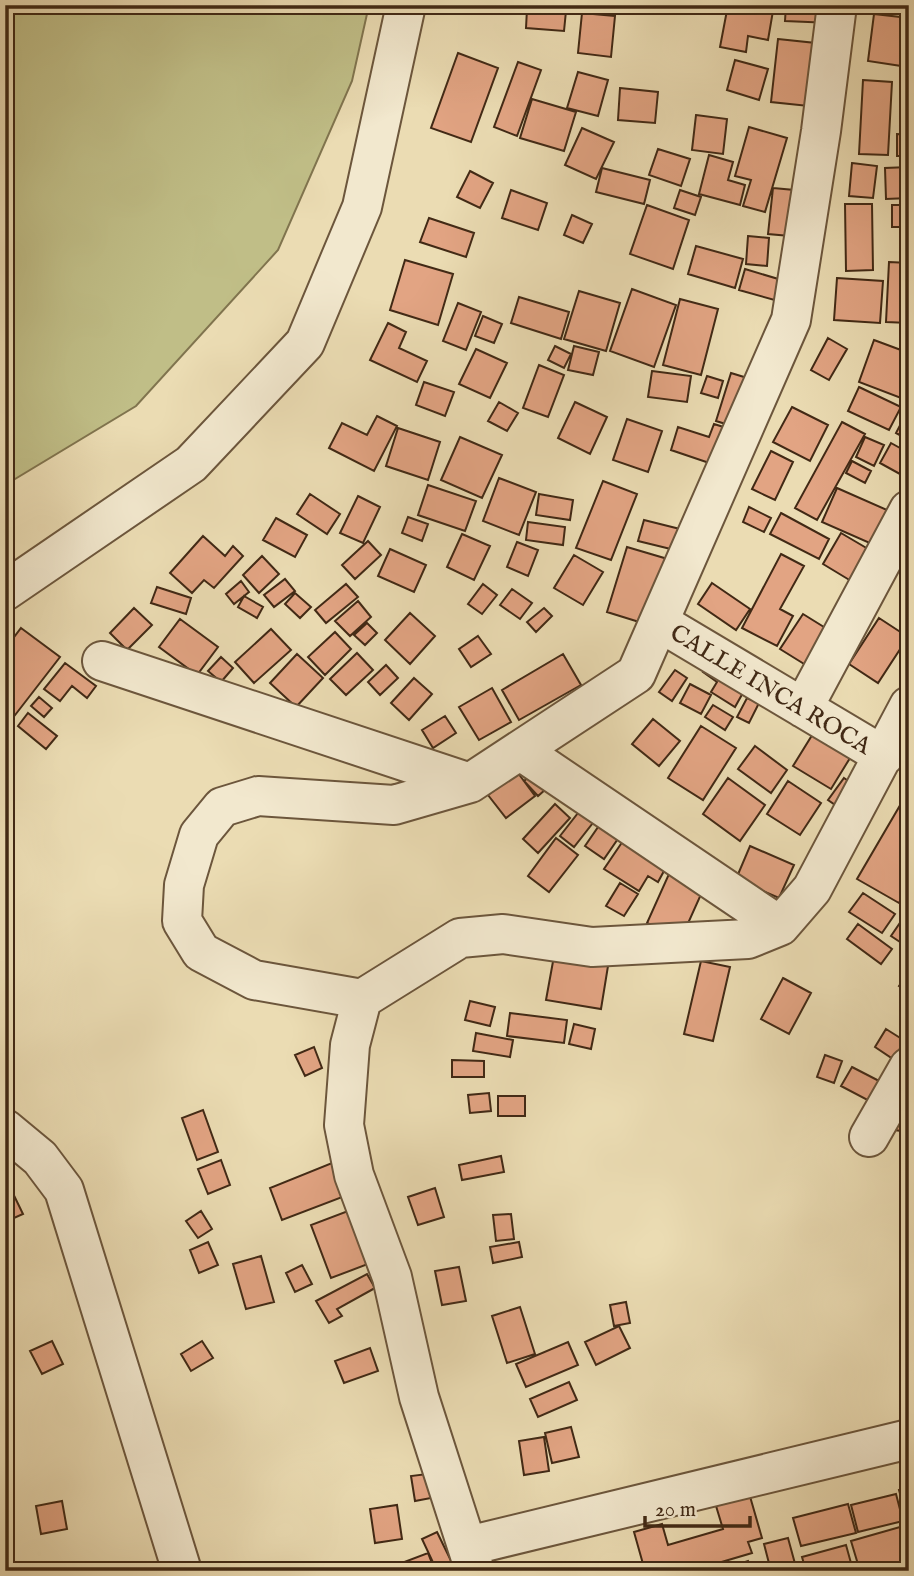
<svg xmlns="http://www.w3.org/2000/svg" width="914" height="1576" viewBox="0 0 914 1576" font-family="'IM FELL English',serif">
<rect width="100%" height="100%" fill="#ebdcb3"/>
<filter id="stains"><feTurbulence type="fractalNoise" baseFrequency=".00286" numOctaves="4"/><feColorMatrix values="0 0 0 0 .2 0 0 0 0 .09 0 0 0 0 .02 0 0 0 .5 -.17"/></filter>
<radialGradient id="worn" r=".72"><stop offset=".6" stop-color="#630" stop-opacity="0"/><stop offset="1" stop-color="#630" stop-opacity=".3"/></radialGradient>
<!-- green -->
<path fill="#c0be87" stroke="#80744e" stroke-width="2" d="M5,5H369L352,81L278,250L136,406L5,485Z"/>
<!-- building -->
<path fill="#e2a483" stroke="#412915" stroke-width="2" d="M728,5H774L768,40L748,36L746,52L720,47Z
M786,5H831V23L785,21Z
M527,9L566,11L564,31L526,28Z
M582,13L615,16L611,57L578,53Z
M874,14L909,18L908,67L868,61Z
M778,39L825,44L818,107L771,102Z
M458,53L498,68L471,142L431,128Z
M735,60L768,69L759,100L727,90Z
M518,62L541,70L517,136L494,127Z
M578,72L608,80L598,116L567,108Z
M863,80L892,82L888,155L859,154Z
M620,88L658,92L655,123L618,120Z
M532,99L576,112L564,151L520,138Z
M696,115L727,119L723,154L692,150Z
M749,127L787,138L765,212L743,206L751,180L735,176Z
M582,128L614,142L596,179L565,165Z
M897,134L909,135V156H897Z
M658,149L690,159L681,186L649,175Z
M709,155L733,162L728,180L745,185L740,205L699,194Z
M852,163L877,166L873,198L849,196Z
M909,167V198L886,199L885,168Z
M602,168L650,180L644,204L596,192Z
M470,171L493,183L480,208L457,197Z
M773,188L805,191L801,237L768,234Z
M511,190L547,203L538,230L502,218Z
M680,190L701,197L695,215L674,208Z
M845,204H872L873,270L846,271Z
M647,205L689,220L673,269L630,254Z
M892,205H909V227H892Z
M572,215L592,224L583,243L564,235Z
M429,218L474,233L466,257L420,242Z
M748,236L769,238L767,266L746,264Z
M696,246L743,259L735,288L688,274Z
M405,260L453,274L438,325L390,310Z
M889,262L909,263V323L886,322Z
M745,269L795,284L789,304L739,290Z
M837,278L883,281L880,323L834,320Z
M632,289L676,305L654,367L610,351Z
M579,291L620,303L606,351L564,339Z
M519,297L569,312L561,339L511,323Z
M680,299L718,309L701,375L663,365Z
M458,303L481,312L466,350L443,341Z
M483,316L502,324L494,343L475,336Z
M388,323L406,332L399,348L427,361L417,382L370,360Z
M828,338L847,349L829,380L811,370Z
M874,340L909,353V378L901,398L859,382Z
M555,346L571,354L564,368L548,360Z
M574,346L599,352L593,375L568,370Z
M476,349L507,363L490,398L459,384Z
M539,365L564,375L548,417L523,408Z
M652,371L691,376L687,402L648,397Z
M731,373L757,381L742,429L716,421Z
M707,376L723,381L718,398L701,393Z
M424,382L454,392L445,416L416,405Z
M859,387L901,407L889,430L848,411Z
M499,402L518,413L507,431L488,421Z
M575,402L607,417L590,454L558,438Z
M792,407L828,425L810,461L773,442Z
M909,408V440L896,433Z
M377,416L397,426L374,471L329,448L342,423L367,435Z
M627,419L662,431L648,472L613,460Z
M842,422L865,434L817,520L795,508Z
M714,424L733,430L721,467L671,450L678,427L709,437Z
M398,428L440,442L428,480L386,466Z
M460,437L502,455L482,498L441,480Z
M865,437L884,445L874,466L856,457Z
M891,443L909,453V479L880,463Z
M771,451L793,462L775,500L752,489Z
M852,461L871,471L865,483L846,473Z
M499,478L536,492L519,535L483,521Z
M603,481L637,494L611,560L576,548Z
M428,485L476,501L465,531L418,515Z
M837,488L896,514L881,548L822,522Z
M310,494L340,514L327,534L297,514Z
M539,494L573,500L570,520L536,515Z
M358,496L380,507L363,543L340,533Z
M749,507L771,518L764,532L743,522Z
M781,513L829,539L819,559L770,534Z
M408,517L428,524L422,541L402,533Z
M276,518L307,535L295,557L263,540Z
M644,520L688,531L683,552L638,541Z
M528,522L565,527L563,545L526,540Z
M841,533L880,556L861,587L823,564Z
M462,534L490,546L474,580L447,567Z
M203,536L225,556L233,546L243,556L214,588L204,580L192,593L170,573Z
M368,541L381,555L355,579L342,565Z
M517,542L538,550L528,576L507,567Z
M627,547L671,560L652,626L607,612Z
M390,549L426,565L414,592L378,576Z
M781,554L804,566L780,609L793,616L777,646L742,628Z
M574,555L603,572L583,605L554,588Z
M262,556L279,574L259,593L243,575Z
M285,579L295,591L274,607L264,595Z
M241,581L249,592L234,604L226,594Z
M712,583L750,609L736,630L698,604Z
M346,584L358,597L326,623L315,610Z
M483,584L497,595L482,614L468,604Z
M157,587L191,598L186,614L151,603Z
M512,589L532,603L520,619L500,605Z
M295,593L311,607L300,618L285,604Z
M244,596L263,607L257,618L238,607Z
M358,601L371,617L350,636L335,621Z
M134,608L152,625L127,650L110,633Z
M544,608L552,616L536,632L527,622Z
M410,613L435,636L410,664L385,640Z
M803,614L840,637L817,672L780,649Z
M879,618L908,637L878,683L849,664Z
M180,619L218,647L197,675L159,647Z
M367,623L377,633L365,645L354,635Z
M21,628L60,657L12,719L5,714V649Z
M271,629L291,650L254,683L235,662Z
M335,632L351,649L325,675L308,657Z
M478,636L491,654L471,667L459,649Z
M357,653L373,670L346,695L330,679Z
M297,654L323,678L296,707L270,683Z
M563,654L581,685L519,720L502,690Z
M221,657L233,668L221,682L208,671Z
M712,658L749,682L735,707L711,692L717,682L703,672Z
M65,663L96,686L87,698L72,686L60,701L44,689Z
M386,665L398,678L380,695L368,682Z
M675,670L687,678L672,701L659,692Z
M414,678L432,694L409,720L391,703Z
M690,684L711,695L701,714L680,703Z
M492,688L511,722L479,740L459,707Z
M39,697L52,708L44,717L31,706Z
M747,698L759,703L749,723L737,717Z
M713,705L733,717L725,730L705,717Z
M28,713L57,736L46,749L18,726Z
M445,716L456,733L433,748L422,730Z
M653,719L680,741L659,766L632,744Z
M819,724L850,758L831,789L793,766Z
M701,726L736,748L703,800L668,778Z
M755,746L787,770L771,793L738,769Z
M541,767L554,782L538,796L524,781Z
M518,773L535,796L506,818L488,795Z
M728,778L765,805L740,841L703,814Z
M844,778L860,789L844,811L828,800Z
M788,781L821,803L800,835L767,814Z
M909,790V886L899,903L857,879Z
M589,799L603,810L574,847L560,836Z
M555,804L570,818L538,853L523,839Z
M605,817L624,830L604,859L585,846Z
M629,832L671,858L658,882L648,876L639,891L604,869Z
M556,838L578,855L549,892L528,876Z
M750,846L794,865L779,898L736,879Z
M673,865L707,881L681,939L647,923Z
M620,883L638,894L624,916L606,906Z
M863,893L895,914L882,933L849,912Z
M908,911L909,912V948L891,936Z
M858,924L892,949L881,964L847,939Z
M554,956L608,966L601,1009L546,1000Z
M701,961L730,967L713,1041L684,1034Z
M909,973V993L899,986Z
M783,978L811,993L789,1034L761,1019Z
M470,1001L495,1007L490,1026L465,1020Z
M510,1013L567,1020L564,1043L507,1036Z
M574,1024L595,1029L591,1049L569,1044Z
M886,1029L905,1041L893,1059L875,1047Z
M476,1033L513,1040L510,1057L473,1051Z
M314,1047L322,1068L305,1076L295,1055Z
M825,1055L842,1061L834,1083L817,1077Z
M452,1060L484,1061V1077H452Z
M852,1067L885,1084L875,1104L841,1086Z
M489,1093L491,1111L470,1113L468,1095Z
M498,1096H525V1116H498Z
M909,1105V1132L887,1129Z
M203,1110L218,1152L197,1160L182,1118Z
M501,1156L504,1172L462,1180L459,1165Z
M221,1160L230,1185L208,1194L198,1169Z
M332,1163L345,1196L282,1220L270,1188Z
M5,1177L23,1214L5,1222Z
M435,1188L444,1217L418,1225L408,1197Z
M201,1211L212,1229L198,1238L186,1221Z
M348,1211L368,1264L331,1278L311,1225Z
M511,1214L514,1239L496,1241L493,1215Z
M208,1242L218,1265L199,1273L190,1250Z
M519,1242L522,1257L493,1263L490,1247Z
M261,1256L274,1302L246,1309L233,1264Z
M302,1265L312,1284L295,1292L286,1273Z
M459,1267L466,1301L442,1305L435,1271Z
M367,1274L375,1288L337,1309L342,1316L329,1323L316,1301Z
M626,1302L630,1323L614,1326L610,1305Z
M520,1307L535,1354L507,1363L492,1316Z
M619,1326L630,1348L596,1365L585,1342Z
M52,1341L63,1364L42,1374L30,1351Z
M202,1341L213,1358L191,1371L181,1354Z
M568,1342L578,1365L526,1387L516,1364Z
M370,1348L378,1371L344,1383L335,1361Z
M569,1382L577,1400L538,1417L530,1399Z
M571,1427L579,1457L552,1463L545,1433Z
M544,1437L549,1471L524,1475L519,1441Z
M427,1474L431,1498L415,1501L411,1476Z
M747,1486L762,1538L748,1542L752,1553L691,1571H645L634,1532L662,1524L668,1545L723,1529L713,1496Z
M909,1487V1520H907L899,1490Z
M896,1494L903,1521L858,1532L851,1505Z
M62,1501L67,1529L41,1534L36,1506Z
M848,1504L856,1533L801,1546L793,1518Z
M397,1505L402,1539L375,1543L370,1509Z
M907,1525L909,1566L891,1571H860L851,1541Z
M437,1532L456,1571H437L422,1539Z
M788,1538L797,1571H771L764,1544Z
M846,1545L851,1563L826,1571H806L802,1557Z
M428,1553L435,1571H393L391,1567Z
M748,1561L751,1571H718Z"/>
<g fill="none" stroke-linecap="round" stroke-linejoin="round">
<defs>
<path id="minor" d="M837,5L821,131L791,320L636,674L470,783L394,805L258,796L222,807L199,835L184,885L182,921L201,952L254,980L362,999L460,938L503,934L592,947L748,939L780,926L812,889L909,706
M5,591L191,464L305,343L362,207L406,5
M659,622L884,756
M102,661L470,783
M803,708L909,510
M521,751L780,926
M362,999L350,1045L344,1125L354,1175L392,1277L419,1397L475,1571
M5,1129L40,1158L64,1190L182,1571
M869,1137L909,1067
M468,1546L909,1439"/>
</defs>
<!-- minor casing -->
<use href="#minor" stroke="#6c563c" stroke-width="42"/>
<!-- minor -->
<use href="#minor" stroke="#f2e8ce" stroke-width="38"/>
</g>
<g text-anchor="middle" stroke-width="5" stroke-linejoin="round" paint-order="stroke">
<!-- street labels -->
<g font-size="24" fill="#412915" stroke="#f2e8ce">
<text transform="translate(771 689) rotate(31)" y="8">CALLE INCA ROCA</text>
</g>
</g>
<!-- margin -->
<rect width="914" height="1576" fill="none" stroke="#ebdcb3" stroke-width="28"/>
<rect x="7" y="7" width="900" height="1562" fill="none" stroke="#412915" stroke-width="3.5"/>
<rect x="14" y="14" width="886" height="1548" fill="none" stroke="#412915" stroke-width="2"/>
<!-- scale -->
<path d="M645 1516v10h105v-10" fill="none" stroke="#412915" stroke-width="3.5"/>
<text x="655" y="1516" font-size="21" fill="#412915" stroke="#f2e8ce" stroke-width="5" paint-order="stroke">20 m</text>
<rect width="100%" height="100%" filter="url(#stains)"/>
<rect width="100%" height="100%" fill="url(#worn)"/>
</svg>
